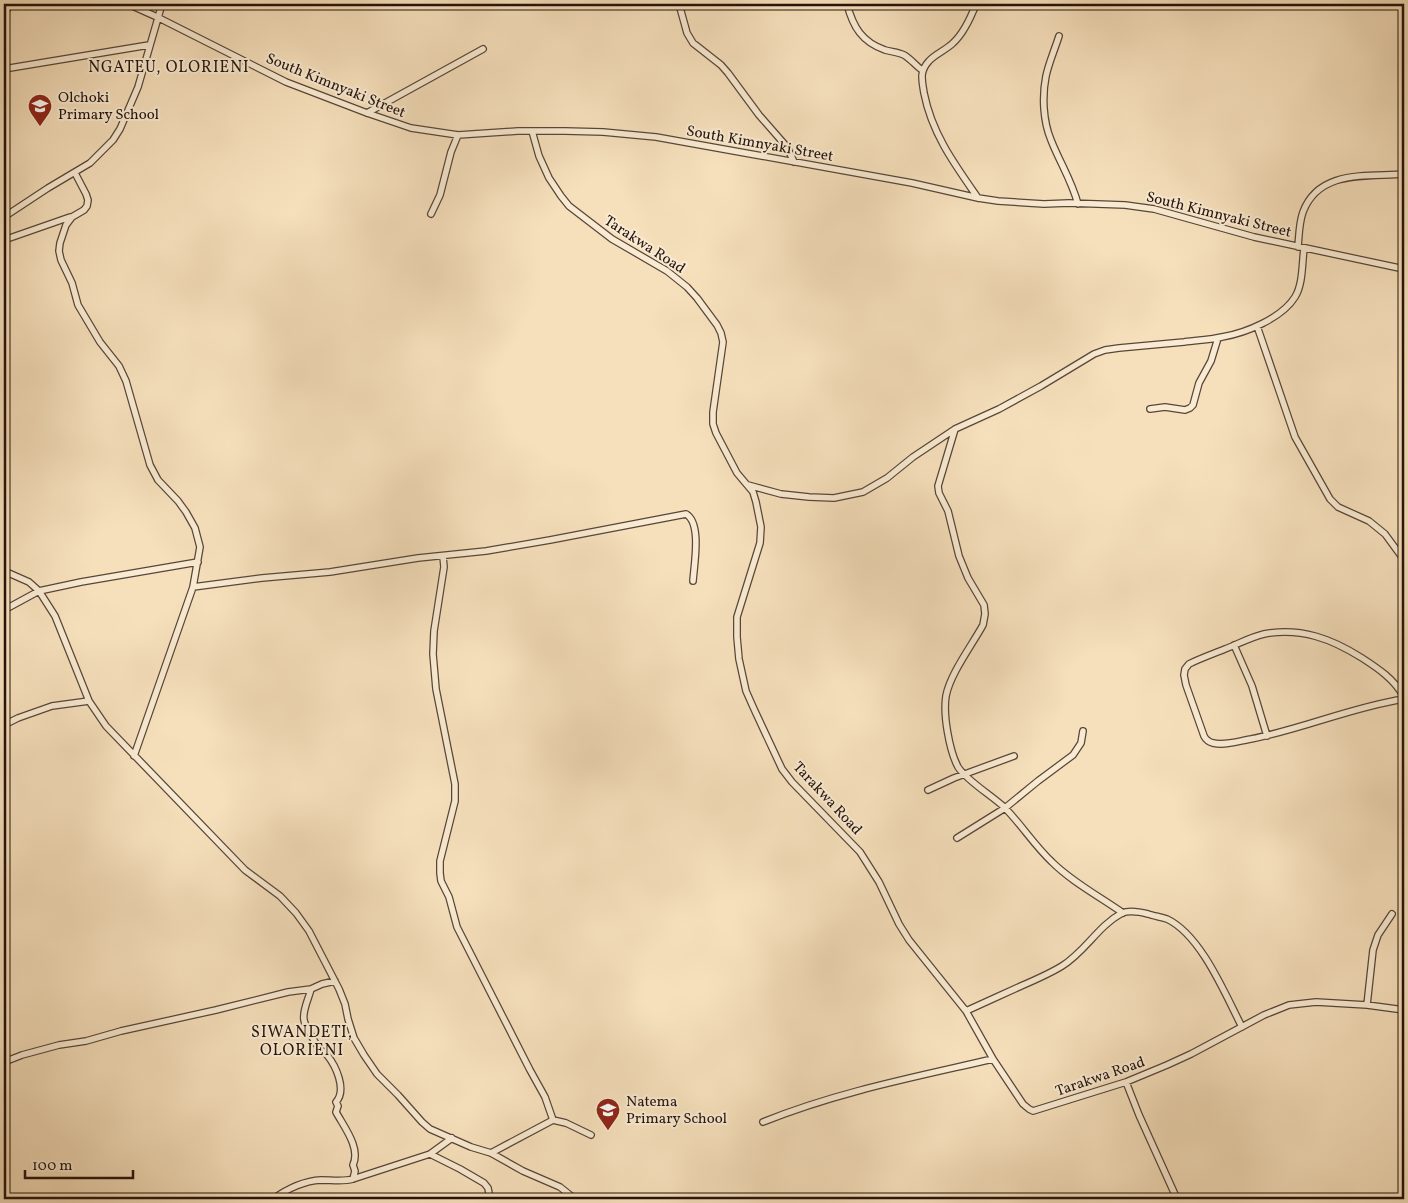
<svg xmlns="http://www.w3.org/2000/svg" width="1408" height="1203" viewBox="0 0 1408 1203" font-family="Vollkorn,serif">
<rect width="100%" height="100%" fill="#f6e0bc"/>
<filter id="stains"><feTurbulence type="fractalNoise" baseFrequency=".004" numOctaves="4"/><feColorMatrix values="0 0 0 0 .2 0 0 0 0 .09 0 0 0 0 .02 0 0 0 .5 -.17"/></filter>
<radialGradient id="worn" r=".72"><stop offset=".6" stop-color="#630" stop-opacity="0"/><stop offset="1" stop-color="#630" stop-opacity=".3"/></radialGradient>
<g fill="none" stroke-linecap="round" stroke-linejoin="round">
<defs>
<path id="street" d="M128,4L157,17L286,82L367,113L411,128L458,135L518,131H565L603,132L656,137L912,183L978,198L998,201L1044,204L1069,203L1125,205L1154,209L1254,237L1404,269
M679,4L687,33L693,43L721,65L728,73L759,115L787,147L794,162
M847,4C853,27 862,42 885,50C892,52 898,52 904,55C911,59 916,66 922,70
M976,4C971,17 964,33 953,43C946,50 935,54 929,61C919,72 922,80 924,93C932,134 955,165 978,198
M4,15L10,4
M1059,36C1055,49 1049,62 1046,76C1042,96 1043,121 1051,140C1060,163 1071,179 1078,204
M4,69L149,45
M367,113L483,49
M532,131L539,156L549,178L561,196L569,206L612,239L667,271L687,287L697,298L717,325L721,333L723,342L713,412V424L716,433L737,473L753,492L756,502L761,527L760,543L737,617V637L739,659L746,691L754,709L782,769L792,782L860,852L879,882L899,924L909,940L966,1011L993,1059L1023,1104L1029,1109L1033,1111L1126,1082L1167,1065L1191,1054L1264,1015L1289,1005L1316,1002L1367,1005L1404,1010
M75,173L86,194L88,200L87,206L84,210L72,217L66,225L60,243L59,251L61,260L72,283L78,305L100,342L119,366L126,381L150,465L158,480L178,501L186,512L195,528L200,547L193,587L134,756
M431,214L440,195L451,152L458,135
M4,217L48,188L90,163L113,140L120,129L138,87L162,4
M4,240L70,217
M1298,247C1299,236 1299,223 1303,212C1319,169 1368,177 1404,174
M1257,326L1295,437L1330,499L1338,507L1369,521L1385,534L1404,560
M1150,409L1165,407L1185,410L1190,408L1193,405L1199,383L1211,361L1218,338
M955,429L938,486L939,493L948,511L959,556L968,578L984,605L985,614L983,625C972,645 950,674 946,696C943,714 949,750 958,767C966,780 991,795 1004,807C1021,824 1034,845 1052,862C1072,882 1099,896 1123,913
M748,485L781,494L809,497L834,498L863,492L887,478L913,457L955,429L999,409L1041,386L1094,354L1105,350L1119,348C1141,346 1163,344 1184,342C1197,340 1210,340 1222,337C1246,333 1282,318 1295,297C1303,284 1302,264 1304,248
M443,556L444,567L434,631L433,654L436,689L455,784V801L440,861V873L441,881L449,897L457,927L530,1070L545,1097L553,1120
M4,571L29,582L39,591L55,616L89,701L106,726L245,870L280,896L296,913L309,931L339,989L345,1004L348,1019L354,1038L364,1055L377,1074L398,1095L422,1122L430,1129L471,1147L491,1153L523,1171L560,1187L575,1199
M193,587L262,578L330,572L418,558L486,551L550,540L686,514C702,523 694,565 693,581
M4,610L39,591L81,582L198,562
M1234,645L1252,686L1267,736
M1404,697C1394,679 1379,669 1362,658C1332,639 1301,627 1264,634C1251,637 1238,644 1225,649C1213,654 1201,658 1189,664L1185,669L1184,675L1186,685L1204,736C1206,740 1209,742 1213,743C1225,746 1239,741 1251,739C1303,729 1352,707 1404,699
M4,725L18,718L52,706L89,701
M928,790L954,778L1014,756
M957,838L1005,808L1038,781L1073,755L1081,743L1083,731
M311,989C309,998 302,1011 304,1020C305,1026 316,1045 321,1050C322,1051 326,1054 327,1055C336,1066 347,1090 336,1102L338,1106L336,1112C344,1127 361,1148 353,1165L355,1171L353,1179
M1367,1005L1373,950L1378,935L1392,914
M966,1011C984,1003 1003,994 1021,986C1035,980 1049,974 1062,966C1085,952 1098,926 1122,913C1130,910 1140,912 1148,914C1154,916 1161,917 1167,919C1201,935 1225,994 1242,1027
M4,1062L22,1055L59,1045L86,1041L121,1031L216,1010L288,992L311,989L322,984L335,981
M1126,1082L1139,1115L1177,1199
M763,1122C837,1092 915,1077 993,1059
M491,1153L553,1120L566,1123L591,1135
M430,1154L460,1169L484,1183L488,1188L490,1199
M273,1199C287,1189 303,1181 321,1180C332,1180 343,1182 353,1179L430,1154L452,1138"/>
</defs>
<!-- street casing -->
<use href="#street" stroke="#584637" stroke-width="8"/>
<!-- street -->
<use href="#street" stroke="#f9ebd3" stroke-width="5.5"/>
</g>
<!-- icons -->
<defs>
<symbol id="school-pin" viewBox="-11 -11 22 30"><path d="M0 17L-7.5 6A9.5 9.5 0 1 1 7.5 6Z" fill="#8f2418" stroke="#f9ebd3"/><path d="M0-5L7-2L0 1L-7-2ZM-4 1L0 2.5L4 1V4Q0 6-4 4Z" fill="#fff"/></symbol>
</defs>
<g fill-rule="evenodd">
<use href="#school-pin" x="26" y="92" width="28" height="38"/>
<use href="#school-pin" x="594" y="1096" width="28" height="38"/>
</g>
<g text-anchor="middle" stroke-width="4" stroke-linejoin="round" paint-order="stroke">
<!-- street labels -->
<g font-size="15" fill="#24120b" stroke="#f9ebd3">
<text transform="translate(336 85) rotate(22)" y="5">South Kimnyaki Street</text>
<text transform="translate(760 143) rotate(10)" y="5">South Kimnyaki Street</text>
<text transform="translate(1219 214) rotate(14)" y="5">South Kimnyaki Street</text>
<text transform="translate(645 244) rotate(33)" y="5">Tarakwa Road</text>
<text transform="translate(828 798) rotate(47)" y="5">Tarakwa Road</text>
<text transform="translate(1100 1076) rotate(-19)" y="5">Tarakwa Road</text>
</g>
<!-- poi labels -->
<g font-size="15" fill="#24120b" stroke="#f9ebd3" text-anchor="start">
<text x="58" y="102">Olchoki<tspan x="58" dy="17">Primary School</tspan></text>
<text x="626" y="1106">Natema<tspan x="626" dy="17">Primary School</tspan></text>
</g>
<!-- neighbourhood labels -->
<g font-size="16" letter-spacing="1" fill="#24120b" stroke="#f9ebd3">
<text x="169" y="72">NGATEU, OLORIENI</text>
<text x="302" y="1037">SIWANDETI,<tspan x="302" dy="18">OLORIENI</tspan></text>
</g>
</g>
<!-- margin -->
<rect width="1408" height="1203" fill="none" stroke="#f6e0bc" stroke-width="20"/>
<rect x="5" y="5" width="1398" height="1193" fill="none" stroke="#24120b" stroke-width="2.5"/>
<rect x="10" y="10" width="1388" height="1183" fill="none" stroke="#24120b"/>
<!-- scale -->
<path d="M25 1170v8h108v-8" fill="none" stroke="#24120b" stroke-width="2.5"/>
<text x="32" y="1170" font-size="15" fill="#24120b" stroke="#f9ebd3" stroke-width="4" paint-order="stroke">100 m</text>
<rect width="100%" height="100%" filter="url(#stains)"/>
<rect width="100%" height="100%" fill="url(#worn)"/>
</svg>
